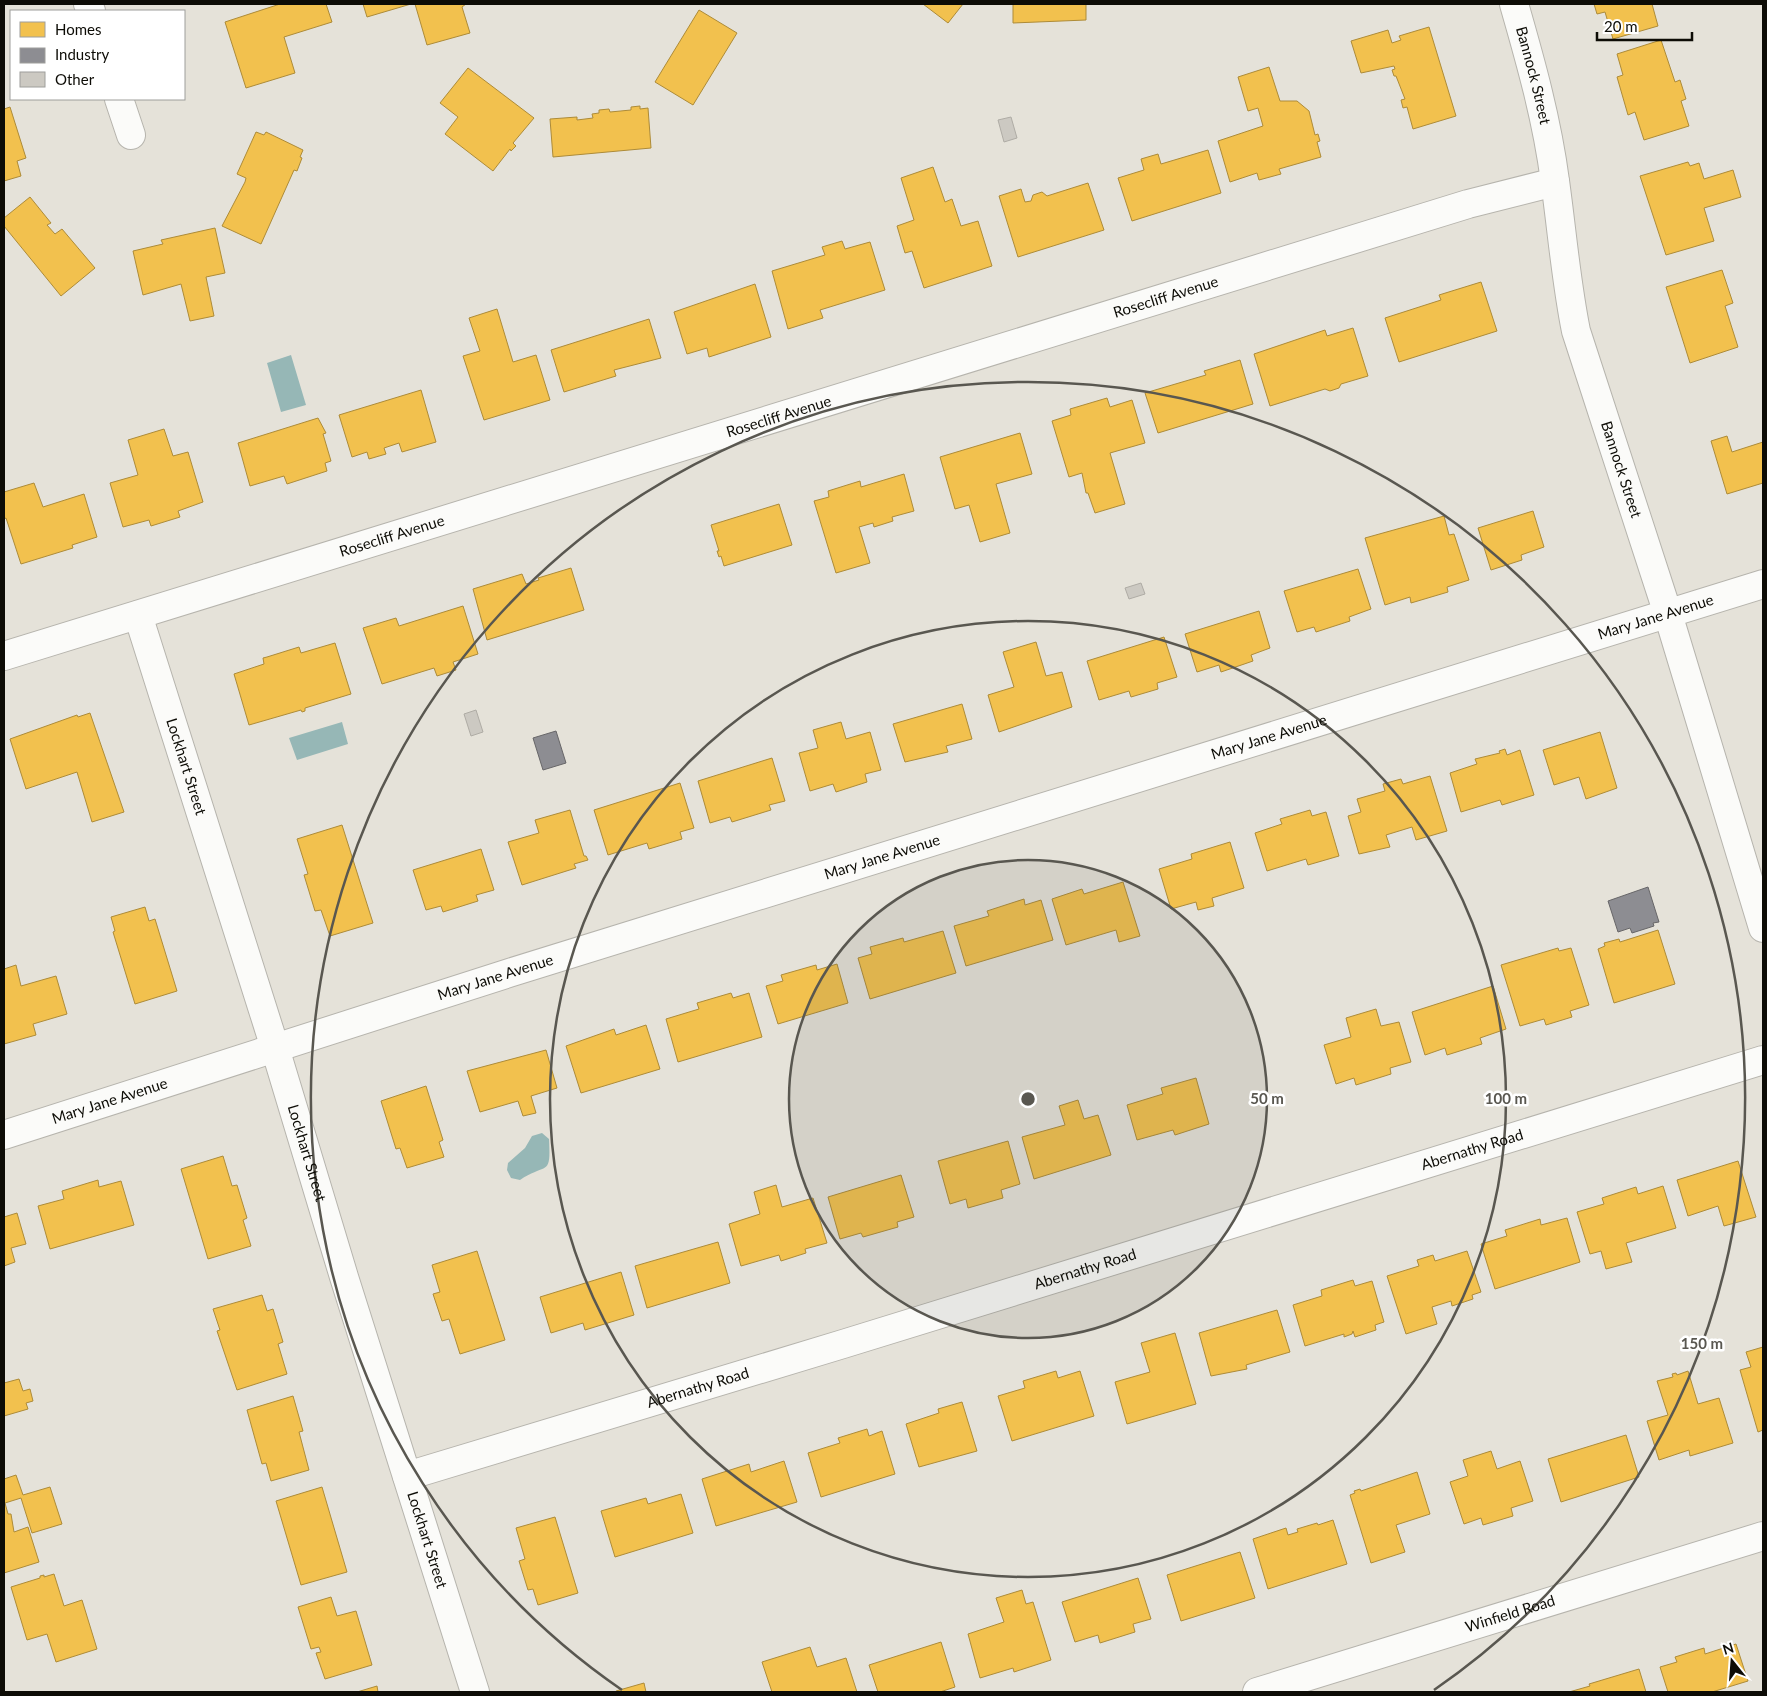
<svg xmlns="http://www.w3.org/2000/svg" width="1767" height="1696" viewBox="0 0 1767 1696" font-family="Lato,sans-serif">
<rect width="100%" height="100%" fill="#e5e2d9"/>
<!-- water -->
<path fill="#96b7b6" d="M291,355L306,405L281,412L267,363Z
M342,722L348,744L297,760L289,738Z
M542,1133L549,1139C551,1178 547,1162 520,1180L511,1178L507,1170L508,1163L525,1148L532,1136Z"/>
<!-- homes -->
<path fill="#f2c14e" stroke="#ad8b38" d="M280,4H326L332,22L284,37L295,73L246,88L225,22Z
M363,4H411L367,17Z
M415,4H466L462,7L470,33L427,45Z
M923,4H963L948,23Z
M1013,4H1086V20L1013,23Z
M1594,4H1652L1658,26L1613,39L1605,12L1597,14Z
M699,10L737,33L693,105L655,82Z
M1429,27L1456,116L1413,129L1407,107L1403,108L1401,100L1405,99L1396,76H1394L1392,70L1395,69L1394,66L1361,73L1351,41L1388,30L1392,43L1401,40L1399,36Z
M1661,40L1675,82L1680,80L1686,99L1681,101L1689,126L1644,140L1635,112L1628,115L1617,77L1623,75L1617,54Z
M1269,67L1280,101H1297L1309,111L1315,135L1318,134L1320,141L1317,142L1321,157L1279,169L1281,174L1259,180L1257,173L1230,182L1218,141L1263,126L1258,108L1248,111L1238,77Z
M468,68L534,118L513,143L516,146L511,151L510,149L493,171L445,134L458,117L440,103Z
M640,106V109L648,108L651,148L553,157L550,119L577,117V120L593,118L592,114L599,113V110L609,109L610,112L631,110V107Z
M10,107L26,158L17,161L21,176L4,181V109Z
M256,132L264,135L266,132L303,150L300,157L302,158L297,171L294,170L261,244L222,226L245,182L246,178L237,174Z
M1208,150L1221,193L1132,221L1118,178L1144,170L1141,159L1158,154L1161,164Z
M1688,162L1690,166L1699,163L1704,179L1733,170L1741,197L1704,208L1714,241L1666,255L1640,176Z
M933,167L945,202L952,199L961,226L978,221L992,266L924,288L912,251L905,253L897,226L914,220L901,178Z
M1088,183L1104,230L1018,257L999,196L1021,189L1025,202L1031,201L1033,195L1042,192L1047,196Z
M30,197L51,223L47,225L55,234L62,229L95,268L61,296L4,226V218Z
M215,228L225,273L206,277L214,316L190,321L181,284L143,295L133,251L163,244L161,240Z
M842,241L845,249L870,242L885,290L820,310L823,318L788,329L772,271L825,255L822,247Z
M1722,270L1733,303L1725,306L1738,347L1690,363L1666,287Z
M1481,282L1497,331L1399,362L1385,318L1441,300L1439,295Z
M755,284L771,337L709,357L707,348L687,354L674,312Z
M497,309L513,362L536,355L550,400L484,420L463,356L480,351L469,318Z
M649,319L661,358L614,370L616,376L564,392L551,350Z
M1353,328L1368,376L1341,384L1339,388L1330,391L1325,389L1270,406L1254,354L1325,330L1327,336Z
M1240,360L1253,404L1158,433L1145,393L1206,375L1204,371Z
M421,390L436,442L402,452L399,443L384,448L386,454L369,459L367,452L352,457L339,415Z
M1107,398L1110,407L1132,400L1145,443L1110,453L1125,504L1095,513L1088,493H1086L1082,473L1069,477L1052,421L1071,415L1070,409Z
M318,418L326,433L323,434L331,461L325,463L327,471L287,484L284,476L250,486L238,443Z
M164,429L173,456L188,452L203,502L178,511L180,517L151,526L149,520L123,527L110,483L138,475L128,440Z
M1020,433L1032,474L996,484L1010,533L980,542L969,505L955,509L940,457Z
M1727,436L1732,452L1763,442V483L1727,494L1711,441Z
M904,474L914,511L892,517L893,521L874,527L873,523L859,527L870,563L836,573L814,501L829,497L828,491L860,481L861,487Z
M34,483L43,507L84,494L97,537L72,545L73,548L21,564L6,518L4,519V492Z
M779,504L792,545L724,566L721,556L719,557L717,551H719L711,525Z
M1533,511L1544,547L1521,555L1522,560L1491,570L1478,528Z
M1444,516L1449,535L1454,534L1469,580L1447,587L1448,592L1411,603L1410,597L1385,605L1365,538Z
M571,568L584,610L487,640L473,589L522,574L526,584L539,580L538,578Z
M1358,569L1371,609L1349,617L1350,621L1316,632L1314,627L1297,632L1284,591Z
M463,606L478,654L453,662L456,670L437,676L434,668L382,684L363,628L396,618L399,626Z
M1259,611L1270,648L1251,655L1253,661L1221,672L1219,665L1197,672L1185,634Z
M1164,637L1177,677L1157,683L1158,689L1131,697L1129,691L1099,700L1087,661Z
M1036,642L1046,676L1062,672L1072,707L999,732L988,695L1014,687L1003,652Z
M335,643L351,694L305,708V711L302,712L301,710L249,725L234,674L264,664L263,658L267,657L299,647L301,653Z
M962,704L972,739L946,746L948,752L905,762L893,724Z
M90,713L124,812L92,822L77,772L26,789L10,739L77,715L78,717Z
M841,722L846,739L870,732L881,770L865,774L867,782L836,792L833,784L810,791L799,753L818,748L813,730Z
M1600,732L1617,788L1586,799L1579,777L1554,785L1543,750Z
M1505,749L1507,755L1520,750L1534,795L1502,805L1500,800L1461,812L1450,773L1477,764L1475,759L1500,753L1499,751Z
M772,758L785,801L769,805L771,810L732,822L730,817L710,823L698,781Z
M1430,776L1447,831L1416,840L1412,827L1386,835L1390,847L1359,854L1348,816L1361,812L1357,799L1385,791L1383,784L1401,779L1403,784Z
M680,783L694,828L680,832L682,839L649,849L647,843L608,855L594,810Z
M570,810L584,856H586L588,860L574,864L576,868L522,885L508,842L539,833L535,820Z
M1310,810L1312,816L1326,812L1339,856L1308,865L1306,859L1267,871L1255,833L1282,824L1280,819Z
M342,825L373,923L330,936L321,910L315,911L304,875L308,874L297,839Z
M1230,842L1244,888L1212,898L1214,906L1198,910L1196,902L1171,909L1159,869L1192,859L1191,854Z
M481,849L494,890L476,895L478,901L443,912L441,906L426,910L413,870Z
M1123,882L1140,936L1119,942L1116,930L1066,945L1052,899L1082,889L1084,894Z
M1024,899L1025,905L1041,900L1053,940L966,966L954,926L989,916L987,911Z
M145,907L149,921L155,919L177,991L135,1004L113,932L115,931L111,917Z
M1658,930L1675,984L1614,1003L1598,949L1605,946L1604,943L1619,939L1620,942Z
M943,931L956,973L870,999L858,958L872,954L870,947L903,938L904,942Z
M1558,948L1559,951L1571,948L1589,1005L1570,1011L1572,1017L1546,1025L1544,1019L1520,1026L1501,965Z
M837,964L848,1003L778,1024L766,986L783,981L781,975L816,965L817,970Z
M16,965L21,986L56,976L67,1014L33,1024L36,1035L4,1044V969Z
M1493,986L1506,1029L1480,1038L1482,1044L1447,1055L1445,1048L1425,1055L1412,1012Z
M731,993L733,998L749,993L762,1037L678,1062L666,1019L699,1009L697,1003Z
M1376,1009L1381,1026L1399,1022L1411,1062L1390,1068L1391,1074L1356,1085L1354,1078L1336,1084L1324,1045L1351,1037L1346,1018Z
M646,1025L660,1069L581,1093L566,1046L614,1029L616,1035Z
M546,1050L557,1088L531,1096L536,1113L523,1116L518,1101L480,1112L467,1071Z
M1196,1078L1209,1124L1175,1135L1173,1130L1137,1140L1127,1105L1163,1094L1161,1088Z
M426,1086L443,1140L439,1142L444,1157L407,1168L400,1148L396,1149L381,1101Z
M1078,1100L1084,1119L1098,1115L1111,1155L1034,1179L1022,1137L1065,1125L1059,1106Z
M1008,1141L1020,1184L1001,1190L1003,1198L968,1208L966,1199L950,1204L938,1161Z
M223,1156L232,1186L237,1185L247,1218L243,1220L251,1246L208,1259L181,1169Z
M1738,1161L1756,1217L1724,1226L1718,1206L1688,1216L1677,1180Z
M901,1175L914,1217L897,1222L898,1227L863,1237L861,1233L840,1239L828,1197Z
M98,1180L99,1187L121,1181L134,1225L50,1249L38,1206L64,1199L62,1191Z
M776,1185L782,1207L813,1198L827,1243L805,1249L806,1253L781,1261L779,1255L741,1266L729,1224L760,1214L754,1192Z
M1663,1186L1676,1228L1626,1243L1632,1262L1606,1269L1601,1251L1590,1254L1577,1212L1604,1204L1602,1198L1636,1187L1638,1194Z
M17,1213L26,1244L11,1248L15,1262L4,1266V1217Z
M1567,1218L1580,1262L1495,1289L1481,1244L1507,1236L1505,1230L1540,1219L1541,1225Z
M718,1242L730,1283L647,1308L635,1266Z
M477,1251L505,1340L460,1354L449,1319L442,1321L433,1294L440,1292L432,1265Z
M1467,1251L1481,1292L1472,1295L1473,1299L1452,1306L1451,1301L1432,1307L1437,1324L1406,1334L1387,1276L1419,1266L1417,1260L1433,1255L1435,1261Z
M621,1272L634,1315L585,1330L583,1323L551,1333L540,1297Z
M1353,1280L1355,1286L1372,1281L1384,1322L1375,1325L1376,1330L1355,1337L1353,1331L1352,1334L1344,1337V1334L1305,1346L1293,1305L1322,1296L1321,1290Z
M262,1295L267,1311L273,1309L283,1342L278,1344L287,1374L237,1390L217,1331L220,1330L213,1309Z
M1277,1310L1290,1352L1246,1365L1247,1369L1211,1376L1199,1333Z
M1175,1333L1196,1404L1127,1424L1115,1382L1150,1372L1141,1343Z
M1763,1347V1430L1758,1432L1740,1370L1751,1367L1746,1352Z
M1056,1371L1058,1378L1080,1371L1094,1416L1012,1441L998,1396L1025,1388L1023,1381Z
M1688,1371L1698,1404L1719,1398L1733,1443L1690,1456L1689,1450L1659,1460L1647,1421L1668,1415L1657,1381L1673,1377L1672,1374L1676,1373L1677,1375Z
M19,1379L23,1391L30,1389L33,1401L26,1403L28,1409L4,1416V1383Z
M293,1396L303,1431L299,1432L309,1470L271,1481L266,1463L262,1464L247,1410Z
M962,1402L977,1451L919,1467L906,1424L939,1413L938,1409Z
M867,1429L869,1436L882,1431L895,1474L821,1497L808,1453L840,1443L838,1438Z
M1626,1435L1639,1477L1561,1502L1548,1459Z
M1491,1451L1497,1469L1520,1461L1533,1501L1511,1508L1513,1516L1483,1525L1481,1518L1464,1524L1450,1482L1468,1476L1463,1460Z
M784,1461L797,1502L716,1526L702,1479L749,1464L751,1472Z
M1417,1472L1430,1514L1396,1525L1405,1552L1371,1563L1350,1495L1355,1493L1354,1491L1360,1489L1361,1491Z
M16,1475L23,1495L50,1487L62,1524L32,1533L21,1498L5,1503L8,1514H11L14,1532L28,1527L39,1562L4,1573V1479Z
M322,1487L347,1572L301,1585L276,1501Z
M681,1494L693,1533L615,1557L601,1511L646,1498L648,1504Z
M555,1517L578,1593L538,1605L533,1589L528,1590L519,1561L525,1559L516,1528Z
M1333,1520L1347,1564L1268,1589L1253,1539L1286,1528L1288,1535L1298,1532L1297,1529L1317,1523L1318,1525Z
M1240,1552L1255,1598L1181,1621L1167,1575Z
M54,1574L64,1606L82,1600L97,1649L56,1662L47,1634L27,1640L11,1587L40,1578V1576L44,1575V1577Z
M1138,1578L1151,1619L1133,1624L1135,1632L1100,1643L1098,1635L1075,1642L1062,1602Z
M1022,1590L1026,1604L1033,1602L1051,1660L1014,1672L1013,1668L980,1678L968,1634L1004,1622L996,1598Z
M331,1597L337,1616L356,1611L372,1665L325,1679L316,1653L321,1652L319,1647L311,1649L298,1607Z
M941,1642L955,1687L940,1692H878L869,1665Z
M1736,1644L1748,1681L1712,1692H1668L1660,1667L1677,1662L1675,1657L1704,1648L1705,1654Z
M810,1647L817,1667L846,1658L857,1692H772L762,1662Z
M1639,1669L1646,1692H1569L1590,1686L1589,1684Z
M644,1683L646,1692H615L616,1691Z
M377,1686L378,1692H357Z"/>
<!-- industry -->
<path fill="#8d8d92" stroke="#676668" d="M556,731L566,763L543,770L533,738Z
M1648,887L1659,922L1653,923L1654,926L1632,933L1630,928L1618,932L1608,901Z"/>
<!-- building -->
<path fill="#ccc9c2" stroke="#afaca5" d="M1011,117L1017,138L1004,142L998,120Z
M1141,583L1145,594L1129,599L1125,588Z
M476,710L483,732L471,736L464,714Z"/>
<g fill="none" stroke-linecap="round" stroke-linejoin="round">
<defs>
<g id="minor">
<path d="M88,4L91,11"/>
<path id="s1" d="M1514,4C1531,63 1547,120 1555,181C1562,231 1566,282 1576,331L1668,614L1763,928"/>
<path d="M119,99L131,135"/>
<path id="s2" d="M138,615L275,1048L344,1277L475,1692"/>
<path id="s3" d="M4,656L1468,204L1555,182"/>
<path id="s4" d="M4,1135L509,973L1763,584"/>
<path id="s5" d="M407,1476L843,1344L1763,1060"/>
<path id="s6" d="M1257,1692L1763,1536"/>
</g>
</defs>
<!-- minor casing -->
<use href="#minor" stroke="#b6b4ad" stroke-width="30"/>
<!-- minor -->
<use href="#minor" stroke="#fbfbf9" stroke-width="28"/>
</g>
<!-- distance rings -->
<circle cx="1028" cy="1099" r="239" fill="#595750" fill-opacity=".12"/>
<g fill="none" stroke="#595750" stroke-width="2.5">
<circle cx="1028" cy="1099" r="239"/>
<circle cx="1028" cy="1099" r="478"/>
<path d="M622 1690A717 717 0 1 1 1434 1690"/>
</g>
<g text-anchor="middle" stroke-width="5" stroke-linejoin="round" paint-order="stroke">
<!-- street labels -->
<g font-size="15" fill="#0d0c06" stroke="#fff">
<text dy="5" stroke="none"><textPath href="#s1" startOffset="74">Bannock Street</textPath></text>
<text dy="5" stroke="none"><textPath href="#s3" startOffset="1216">Rosecliff Avenue</textPath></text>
<text dy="5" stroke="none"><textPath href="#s3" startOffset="811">Rosecliff Avenue</textPath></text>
<text dy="5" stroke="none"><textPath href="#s1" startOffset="479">Bannock Street</textPath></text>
<text dy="5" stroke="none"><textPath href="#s3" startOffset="406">Rosecliff Avenue</textPath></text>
<text dy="5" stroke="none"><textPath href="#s4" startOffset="1731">Mary Jane Avenue</textPath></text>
<text dy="5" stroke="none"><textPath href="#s4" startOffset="1326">Mary Jane Avenue</textPath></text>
<text dy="5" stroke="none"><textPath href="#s2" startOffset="159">Lockhart Street</textPath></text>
<text dy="5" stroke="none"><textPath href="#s4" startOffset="921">Mary Jane Avenue</textPath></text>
<text dy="5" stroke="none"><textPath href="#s4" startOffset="516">Mary Jane Avenue</textPath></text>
<text dy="5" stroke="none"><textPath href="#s4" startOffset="111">Mary Jane Avenue</textPath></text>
<text dy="5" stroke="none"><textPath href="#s5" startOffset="1114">Abernathy Road</textPath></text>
<text dy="5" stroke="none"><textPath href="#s2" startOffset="564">Lockhart Street</textPath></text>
<text dy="5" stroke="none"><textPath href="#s5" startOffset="709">Abernathy Road</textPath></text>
<text dy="5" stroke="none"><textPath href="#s5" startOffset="304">Abernathy Road</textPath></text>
<text dy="5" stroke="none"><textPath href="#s2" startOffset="969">Lockhart Street</textPath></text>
<text dy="5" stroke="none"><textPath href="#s6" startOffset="265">Winfield Road</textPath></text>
</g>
</g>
<circle cx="1028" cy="1099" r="8" fill="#595750" stroke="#fff" stroke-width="2.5"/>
<g font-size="15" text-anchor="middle" font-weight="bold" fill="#595750" stroke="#fff" stroke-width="5" stroke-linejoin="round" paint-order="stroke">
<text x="1267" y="1104">50 m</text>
<text x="1506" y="1104">100 m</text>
<text x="1702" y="1349">150 m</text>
</g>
<!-- border -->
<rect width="1767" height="1696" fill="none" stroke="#0d0c06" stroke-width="10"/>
<!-- legend -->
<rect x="10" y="10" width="175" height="90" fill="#ffffff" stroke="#9e9e9b"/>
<rect x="20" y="22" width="25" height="15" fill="#f2c14e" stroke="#9e9e9b"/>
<text x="55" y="35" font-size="15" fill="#0d0c06">Homes</text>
<rect x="20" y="48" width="25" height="15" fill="#8d8d92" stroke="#9e9e9b"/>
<text x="55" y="60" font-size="15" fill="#0d0c06">Industry</text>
<rect x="20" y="72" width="25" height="15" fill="#ccc9c2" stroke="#9e9e9b"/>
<text x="55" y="85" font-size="15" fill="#0d0c06">Other</text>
<!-- north arrow -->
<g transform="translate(1732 1661) rotate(343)" stroke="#ffffff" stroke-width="4" paint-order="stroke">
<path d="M0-4L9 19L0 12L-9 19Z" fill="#0d0c06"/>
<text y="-8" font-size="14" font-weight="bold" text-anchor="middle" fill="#0d0c06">N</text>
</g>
<!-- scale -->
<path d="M1597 32v8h95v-8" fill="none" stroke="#0d0c06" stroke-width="2.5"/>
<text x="1604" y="32" font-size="15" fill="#0d0c06" stroke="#ffffff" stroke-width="4" paint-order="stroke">20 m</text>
</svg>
